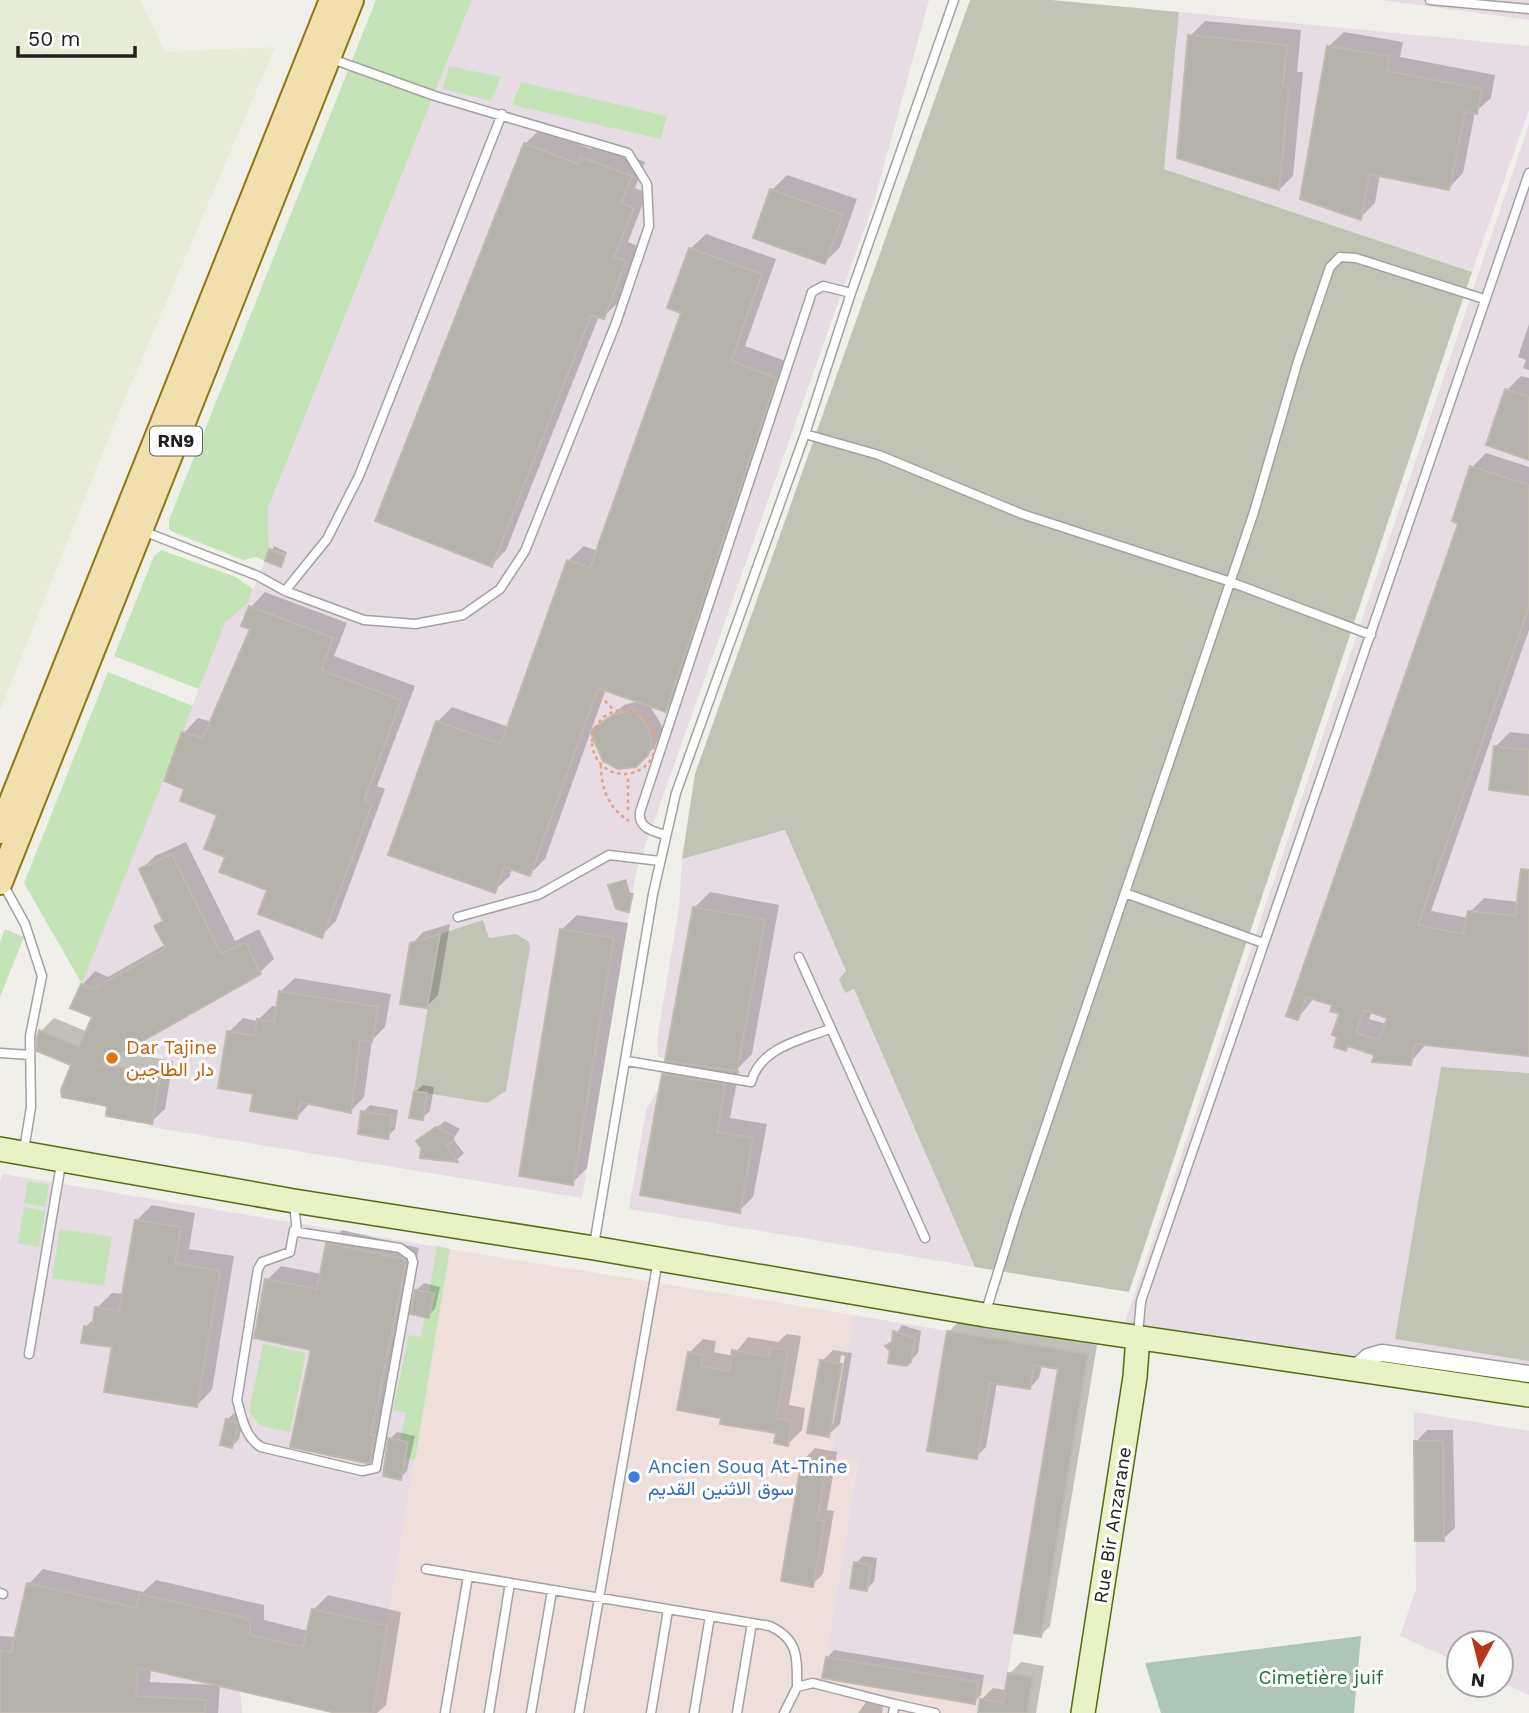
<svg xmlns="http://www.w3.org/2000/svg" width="1529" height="1713" viewBox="0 0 1529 1713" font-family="'Work Sans',Vazirmatn,sans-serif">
<rect width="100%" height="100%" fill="#f0efe9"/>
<!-- commercial -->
<path fill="#eedfdb" d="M450,1249L854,1315L831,1455L858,1459L826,1657L1005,1687L1001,1713H373Z"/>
<!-- industrial -->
<path fill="#e8dce4" d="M472,0H929L874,202L636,872L582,1198L151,1127L163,1055L128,1049L94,989L82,984L225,623L248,603L265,561L269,548L268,508Z
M1381,0H1529V20Z
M1179,12L1529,46V110L1472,272L1164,169Z
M1529,124V1408L1120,1337Z
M785,830L854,989L975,1267L629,1209L646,1110L660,1086L665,1058L658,1057L657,1040L679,908L682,859Z
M3,1174L450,1249L373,1713H336L240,1691L242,1713H0V1181Z
M854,1315L1061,1350L1005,1687L826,1657L858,1460L831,1455Z
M1414,1412L1529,1431V1695L1501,1682V1643H1459V1663L1400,1636L1416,1589Z"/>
<!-- construction -->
<path fill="#c1c4b5" d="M970,0H1052L1179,12L1164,169L1472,272L1129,1292L975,1267L854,989L845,993L839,979L846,971L785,830L682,859L695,774Z
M483,920L489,938L516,934L529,942L530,948L506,1091L487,1103L414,1091L440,934Z
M1441,1067L1529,1073V1361L1395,1339Z"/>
<!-- farmland -->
<path fill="#e7ecd7" d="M0,0H140L165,52L275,47L111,431L0,711Z"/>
<!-- grass -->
<path fill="#c4e3b6" d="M376,0H472L268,508L269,549L265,561L256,557L243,560L173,532L169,529V520Z
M449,66L501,77L491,101L443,89Z
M521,82L667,116L661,139L512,105Z
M161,550L236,577L253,589L248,603L225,623L199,689L114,656L154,556Z
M108,672L193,706L82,984L24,883Z
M5,929L24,937L0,997V942Z
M28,1181L49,1185L45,1207L24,1203Z
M24,1207L45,1211L39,1247L18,1243Z
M60,1229L112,1237L104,1286L52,1278Z
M437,1246L450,1249L415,1460L405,1458L408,1443L400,1441L406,1413L393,1410L409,1335L421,1337Z
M263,1344L306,1353L290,1432L261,1426L249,1412Z"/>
<!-- cemetery -->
<path fill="#adc6b6" d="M1361,1636L1354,1713H1161L1145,1663Z"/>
<!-- shadow -->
<path fill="#0003" fill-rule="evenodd" d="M1205,21L1301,30L1297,72H1303L1293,176L1279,190L1178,157L1190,36Z
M1344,32L1403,42L1400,57L1495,75L1491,98L1475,112L1463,173L1449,188L1380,174L1375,203L1360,218L1329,46Z
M540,129L591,149L597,143L645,162L635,188L647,193L628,242L640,247L618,303L603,317L599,316L506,550L492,565L525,144Z
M787,175L857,199L840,247L825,262L772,190Z
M706,234L776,259L745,346L791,363L681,695L666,710L649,704L662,726V733L654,748L642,760L592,731L624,705L639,701L606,689L545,859L530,874L512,868L510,876L494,891L437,722L452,707L509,727L568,561L584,546L598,551L683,312L690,249Z
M1529,324V370L1523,368L1526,360L1518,357Z
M1521,376L1529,378V458L1507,390Z
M1486,453L1529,467V630L1431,911L1468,918L1470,912L1484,898L1519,902L1529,873V1054L1426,1044L1410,1063L1350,1045L1346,1049L1341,1012L1334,1004L1314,998L1298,1018L1461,523L1472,467ZM1372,1011L1389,1016L1386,1024L1369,1019Z
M274,546L287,552L280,565L267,560Z
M265,592L347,623L334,656L415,686L377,786L385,789L336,921L321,936L227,856L219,814L186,788L184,733L198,718L212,722L252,628L251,607Z
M1510,732L1529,734V793L1495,747Z
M186,842L235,941L259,929L274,959L260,972L120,1052L173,1061L165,1109L151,1122L109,1105L41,1031L54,1018L88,1032L94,1016L82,985L95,971L108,977L166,944L156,927L164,919L141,869L155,856Z
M626,879L630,893H634L629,910L610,886Z
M710,892L779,905L752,1054L736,1070L739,1071L730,1118L767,1124L753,1197L739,1211L664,1074L678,1061L695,907Z
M577,915L628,923L587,1168L572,1183L561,930Z
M450,924L438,995L427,1006L412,944L423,932Z
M295,978L391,994L385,1027L372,1040L364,1097L351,1111L311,1102L297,1117L255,1092L229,1032L243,1018L257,1021L272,1006L278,1007L281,991Z
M423,1085L434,1087L430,1111L422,1118L415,1092Z
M370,1105L398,1110L395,1129L387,1137L363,1112Z
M445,1121L460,1129L453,1139L464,1153L457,1160L422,1156L423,1147L419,1141Z
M152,1205L195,1213L189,1249L234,1256L212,1390L197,1405L86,1327L95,1317L97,1308L112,1293L123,1294L137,1220Z
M342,1230L419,1248L384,1421V1447L369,1461L313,1349L267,1280L281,1266L322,1274L328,1244Z
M424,1283L440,1287L435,1309L428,1316L416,1290Z
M958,1322L1097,1345L1050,1626L1041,1635L1060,1368L1042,1365L1039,1378L1030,1388L997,1382L986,1447L976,1457L949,1332Z
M902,1325L921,1331L918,1353L910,1361L888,1346Z
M787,1334L801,1336L789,1405L805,1408L802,1430L788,1444L778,1432L723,1417L689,1353L703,1339L716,1341L714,1352L733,1356L748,1337L778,1342Z
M833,1350L852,1353L840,1424L828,1435L822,1361ZM841,1355L845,1356L833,1424H829Z
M234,1413L244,1417L239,1439L232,1446L227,1420Z
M1427,1430H1453L1455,1528L1443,1539L1416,1442Z
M397,1432L415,1436L407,1471L400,1478L390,1439Z
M815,1448L837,1452L827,1510L834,1511L823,1574L812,1585L804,1459Z
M863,1556L877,1558L874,1582L866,1589L856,1563Z
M43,1569L143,1592L156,1580L264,1605V1620L308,1631L313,1610L328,1595L401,1612L386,1705L377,1713H344L220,1684L218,1713H0V1636L17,1637L29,1584ZM151,1668L217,1683L216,1685L150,1682Z
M834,1650L984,1675L981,1695L974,1702L827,1658Z
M1021,1662L1044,1666L1036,1713H979L981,1700L993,1688L1007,1690L1009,1674Z
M866,1702L883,1706L882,1713H858Z"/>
<!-- building -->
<path fill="#b5b2ac" stroke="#c0b9ad" stroke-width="2" fill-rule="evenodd" d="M1188,35L1287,45L1283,86L1289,87L1279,190L1177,158Z
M1327,46L1389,56L1387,71L1482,89L1477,114L1465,112L1449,190L1369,174L1361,220L1300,199Z
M524,143L578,164L581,157L632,176L621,203L634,208L614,257L626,261L604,319L591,315L492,567L375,521Z
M770,189L843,215L825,264L753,238Z
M689,248L762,274L731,361L777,378L666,712L598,688L530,876L504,867L495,893L388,855L436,721L501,744L567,560L590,568L681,313L667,308Z
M1505,389L1529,397V460L1486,445Z
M1470,466L1529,485V607L1418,925L1463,934L1468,911L1515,916L1521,869L1529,870V1056L1415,1044L1411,1065L1372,1062L1374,1055L1348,1046L1346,1051L1334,1047L1337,1037L1332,1035L1339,1014L1330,1011L1332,1005L1306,997L1298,1020L1286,1016L1458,524L1452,521ZM1364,1010L1387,1018L1379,1040L1356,1033Z
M269,549L285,555L281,567L265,561Z
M249,606L333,638L321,670L401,700L364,801L372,804L322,938L258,914L267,890L219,872L225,857L204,849L217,815L180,801L184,789L164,781L182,732L203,738L250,629L241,626Z
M634,709L649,729L651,746L648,755L636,767L618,769L603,761L590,731L611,716Z
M1494,746L1529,750V795L1489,790Z
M172,854L221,954L246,942L261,974L102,1064L160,1074L152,1124L106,1116L107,1106L62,1097L61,1090L71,1065L37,1051V1037L39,1030L79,1047L92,1017L70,1008L81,984L93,989L166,948L154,926L163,921L139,869Z
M623,881L627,895L632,896L629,912L616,909L608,885Z
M693,907L765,920L737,1071L665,1061Z
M560,929L614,938L573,1185L519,1176Z
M440,934L427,1008L400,1004L410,943Z
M279,991L378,1007L372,1042L360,1040L351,1113L300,1102L297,1119L250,1111L253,1094L218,1088L227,1031L254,1036L257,1019L274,1022Z
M662,1074L725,1084L717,1132L753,1138L740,1213L640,1195Z
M414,1091L427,1093L423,1120L409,1118Z
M361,1111L392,1116L388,1139L358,1134Z
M436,1127L454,1136L453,1142L446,1146L458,1162L420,1158L421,1148L416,1141Z
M135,1220L181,1227L175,1263L220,1271L197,1407L104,1392L112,1347L81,1343L84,1326L92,1327L95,1307L119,1311Z
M326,1243L404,1259L406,1262L371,1435H375L370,1463H366L290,1447L311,1350L254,1338L265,1279L317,1289Z
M415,1290L434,1293L429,1318L410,1314Z
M893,1331L915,1338L911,1362L906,1366L888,1363L890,1351L885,1346L892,1342Z
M947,1331L1088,1354L1041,1637L1014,1633L1058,1369L1034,1365L1030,1389L990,1383L977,1459L927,1451Z
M771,1347L788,1350L776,1419L792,1421L788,1446L774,1443L776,1433L720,1424L721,1418L677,1410L688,1352L703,1355L701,1366L729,1371L732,1350L769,1357Z
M820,1360L842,1364L829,1437L807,1433Z
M226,1419L236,1422L238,1425L232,1448L220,1445Z
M388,1438L408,1442L401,1480L383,1476Z
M1414,1441H1443L1444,1541H1415Z
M802,1458L827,1463L817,1520L824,1521L813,1587L781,1581Z
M854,1562L871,1565L867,1591L850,1588Z
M27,1583L136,1608L140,1594L250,1619V1635L303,1647L312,1609L387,1626L373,1713H336L138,1667L136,1696L206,1700L205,1713H0V1651L11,1652Z
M826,1657L978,1682L975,1704L822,1678Z
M1008,1673L1033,1677L1027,1713H978L980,1699L1003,1703Z"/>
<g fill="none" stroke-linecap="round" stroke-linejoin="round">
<defs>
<path id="lane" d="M1430,0L1529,9
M805,434L879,455L1022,514L1228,581L1371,635
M143,531L258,576L285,591L364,620L415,624L463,615L500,589L525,551L616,323L649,226L647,184L628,153L435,96L332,59
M285,591L327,539L359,476L502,114
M665,835C652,831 638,828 640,812L812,292L823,286L851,293
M3,884L25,924L42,976L30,1036L31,1107L24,1150
M1125,893L1263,943
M458,917L538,895L609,855L660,861
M799,957L925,1238
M0,1053L30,1055
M627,1061L751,1082C761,1047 799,1041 829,1029
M294,1230L290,1252L262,1262L258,1269L237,1400C242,1418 245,1437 261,1447L362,1471L376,1468L413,1262L411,1256L400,1248L297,1232L294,1204
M594,1245L653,894L676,793L805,434L850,296L954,0
M986,1311L1016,1214L1254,512L1298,361L1330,267L1340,257L1356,258L1484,299
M1138,1334L1141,1301L1529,173
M29,1354L61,1164
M426,1569L770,1626C799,1640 797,1657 797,1687
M0,1593L3,1594
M445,1713L468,1576
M489,1713L510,1583
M531,1713L552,1591
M579,1713L658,1260
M651,1713L668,1610
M694,1713L710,1616
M737,1713L752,1623
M784,1713L797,1687L813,1683L895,1704
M893,1713L895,1704L935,1713"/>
<path id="street" d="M1354,1369L1368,1357L1382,1353L1529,1374"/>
<path id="secondary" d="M0,1149L294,1201L594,1248L985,1315L1529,1395
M1083,1713L1135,1377L1138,1337"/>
<path id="primary" d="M0,831L332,0
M0,882L351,0"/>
</defs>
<!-- lane casing -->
<use href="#lane" stroke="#a2a2a2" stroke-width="11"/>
<!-- street casing -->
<use href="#street" stroke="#a2a2a2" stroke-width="19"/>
<!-- secondary casing -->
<use href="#secondary" stroke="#536d14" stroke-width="26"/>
<!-- primary casing -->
<use href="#primary" stroke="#8b7914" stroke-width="28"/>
<!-- path -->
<path stroke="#e99f81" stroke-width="2.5" stroke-dasharray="3.5 3.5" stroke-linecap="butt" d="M600,696L615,711
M592 742a32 32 0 1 1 64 0a32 32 0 1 1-64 0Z
M601,765C601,788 608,808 629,821
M628,810V775"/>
<!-- lane -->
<use href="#lane" stroke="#fff" stroke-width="8"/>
<!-- street -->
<use href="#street" stroke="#fff" stroke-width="16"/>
<!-- secondary -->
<use href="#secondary" stroke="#e8f2c5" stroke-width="23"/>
<!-- primary -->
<use href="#primary" stroke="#f1e0ad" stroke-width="24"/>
</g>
<!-- markers -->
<circle fill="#e8710a" stroke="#fff" stroke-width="2.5" cx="112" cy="1058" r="7"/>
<circle fill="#3f7fe0" stroke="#fff" stroke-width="2.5" cx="634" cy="1477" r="7"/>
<g text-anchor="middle" stroke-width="6" stroke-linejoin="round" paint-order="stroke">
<!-- shield labels -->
<rect fill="#fff" stroke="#646464" stroke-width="2" x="150" y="426.5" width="52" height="29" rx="5"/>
<g font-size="18" font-weight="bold" fill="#212121">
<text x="176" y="447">RN9</text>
</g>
<!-- food labels -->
<g font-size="19" fill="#c56008" stroke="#fff" text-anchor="start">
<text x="126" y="1054">Dar Tajine<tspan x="126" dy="22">دار الطاجين</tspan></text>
</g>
<!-- shop labels -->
<g font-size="19" fill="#366cbe" stroke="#fff" text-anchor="start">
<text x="648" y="1473">Ancien Souq At-Tnine<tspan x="648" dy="22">سوق الاثنين القديم</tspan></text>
</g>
<!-- street labels -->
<g font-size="19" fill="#212121" stroke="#fff">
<text transform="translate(1112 1525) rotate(-81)" y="7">Rue Bir Anzarane</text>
</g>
<!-- park labels -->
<g font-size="19" fill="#1b7432" stroke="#fff">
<text x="1321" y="1684">Cimetière juif</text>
</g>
</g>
<!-- north arrow -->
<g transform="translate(1480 1664) rotate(187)"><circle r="33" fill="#ffffff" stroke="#a6a6a6" stroke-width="2"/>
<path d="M0-5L12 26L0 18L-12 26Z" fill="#b8371a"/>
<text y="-10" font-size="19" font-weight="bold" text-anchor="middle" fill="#212121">N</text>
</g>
<!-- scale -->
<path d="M18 46v10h117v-10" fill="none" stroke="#212121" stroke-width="3.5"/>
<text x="28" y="46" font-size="21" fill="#212121" stroke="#ffffff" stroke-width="5" paint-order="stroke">50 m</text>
</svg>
